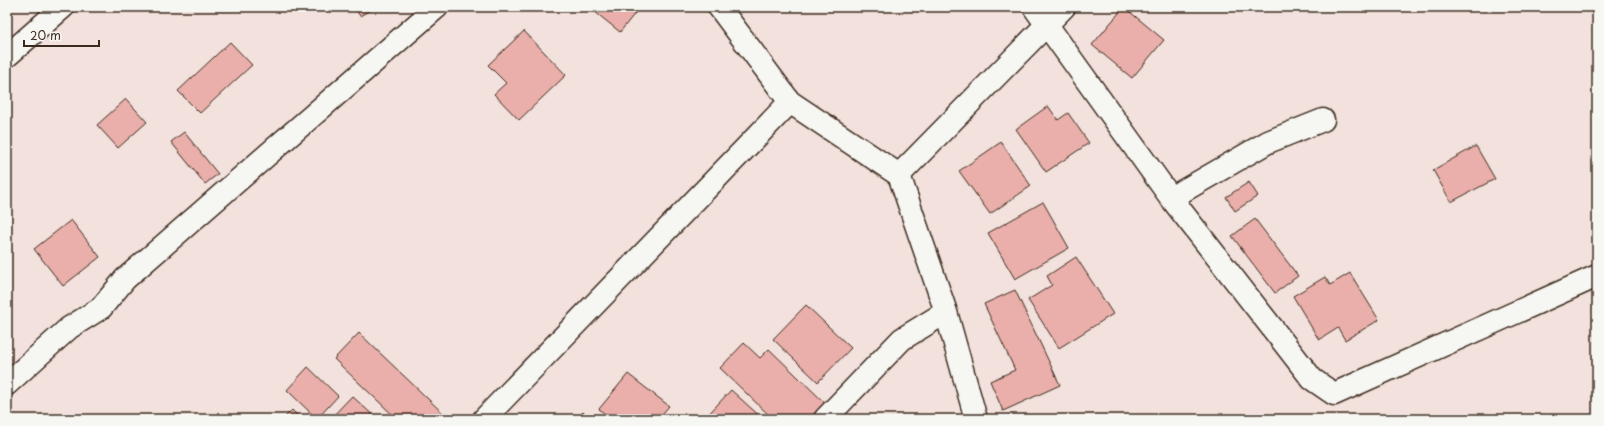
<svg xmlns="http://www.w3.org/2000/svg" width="1604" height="426" viewBox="0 0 1604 426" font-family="'Playpen Sans',sans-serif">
<rect width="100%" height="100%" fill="#f2e1dc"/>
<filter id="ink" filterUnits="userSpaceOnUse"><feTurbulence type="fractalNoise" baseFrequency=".025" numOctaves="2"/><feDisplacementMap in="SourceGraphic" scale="8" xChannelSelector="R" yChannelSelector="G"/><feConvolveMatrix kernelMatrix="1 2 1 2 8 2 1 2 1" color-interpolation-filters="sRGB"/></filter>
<g filter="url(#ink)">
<!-- building -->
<path fill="#eaafaa" stroke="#3b2a1e" d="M354,7H375L360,16Z
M589,7H640L620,32Z
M1124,7L1164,40L1132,78L1092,45Z
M524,31L566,75L519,120L494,94L506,83L488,65Z
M230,42L252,65L200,113L178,91Z
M126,99L147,122L118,148L97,125Z
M1048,106L1058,120L1068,113L1089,143L1046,172L1016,129Z
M184,132L218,174L205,184L171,142Z
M1001,142L1031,186L990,214L959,171Z
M1476,146L1495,179L1451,202L1433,170Z
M1249,182L1258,196L1235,211L1226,197Z
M1043,202L1069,248L1015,279L988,233Z
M1255,219L1298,276L1275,293L1232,236Z
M71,220L100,257L63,286L34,249Z
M1076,257L1113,314L1059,348L1028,300L1052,285L1047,276Z
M1350,273L1379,320L1345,340L1338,328L1319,340L1293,296L1325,277L1330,285Z
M1015,290L1060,385L1003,411L990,381L1015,370L984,304Z
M806,305L851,348L818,382L773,339Z
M359,333L449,419H397L334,359Z
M744,343L760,358L769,349L826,404L811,419H773L720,368Z
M308,367L338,396L317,419L287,390Z
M628,374L669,406L658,419H611L599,409Z
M731,390L763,419H704Z
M352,396L377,419H330Z
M292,410L301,419H283Z
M583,412L591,419H578Z"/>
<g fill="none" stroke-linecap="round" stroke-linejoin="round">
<defs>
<path id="street" d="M719,7L790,102L899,175L946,312L976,419
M1034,7L1171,198L1312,379L1334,394L1597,276
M7,56L63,7
M899,175L1064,7
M1171,198L1268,142L1323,120
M7,384L69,328L101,308L125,279L437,7
M484,419L790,102
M825,419L902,339L946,312"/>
</defs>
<!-- street casing -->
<use href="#street" stroke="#3b2a1e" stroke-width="25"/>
<!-- street -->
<use href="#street" stroke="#f6f6f2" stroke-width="22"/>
</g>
</g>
<!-- margin -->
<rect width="1604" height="426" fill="none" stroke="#f6f6f2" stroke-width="24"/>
<rect x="12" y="12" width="1580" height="402" fill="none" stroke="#3b2a1e" stroke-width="1.5" filter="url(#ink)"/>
<!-- scale -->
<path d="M24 40v6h75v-6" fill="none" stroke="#3b2a1e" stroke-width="2"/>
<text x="30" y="40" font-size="12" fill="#3b2a1e" stroke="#f6f6f2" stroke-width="3" paint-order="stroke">20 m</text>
</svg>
